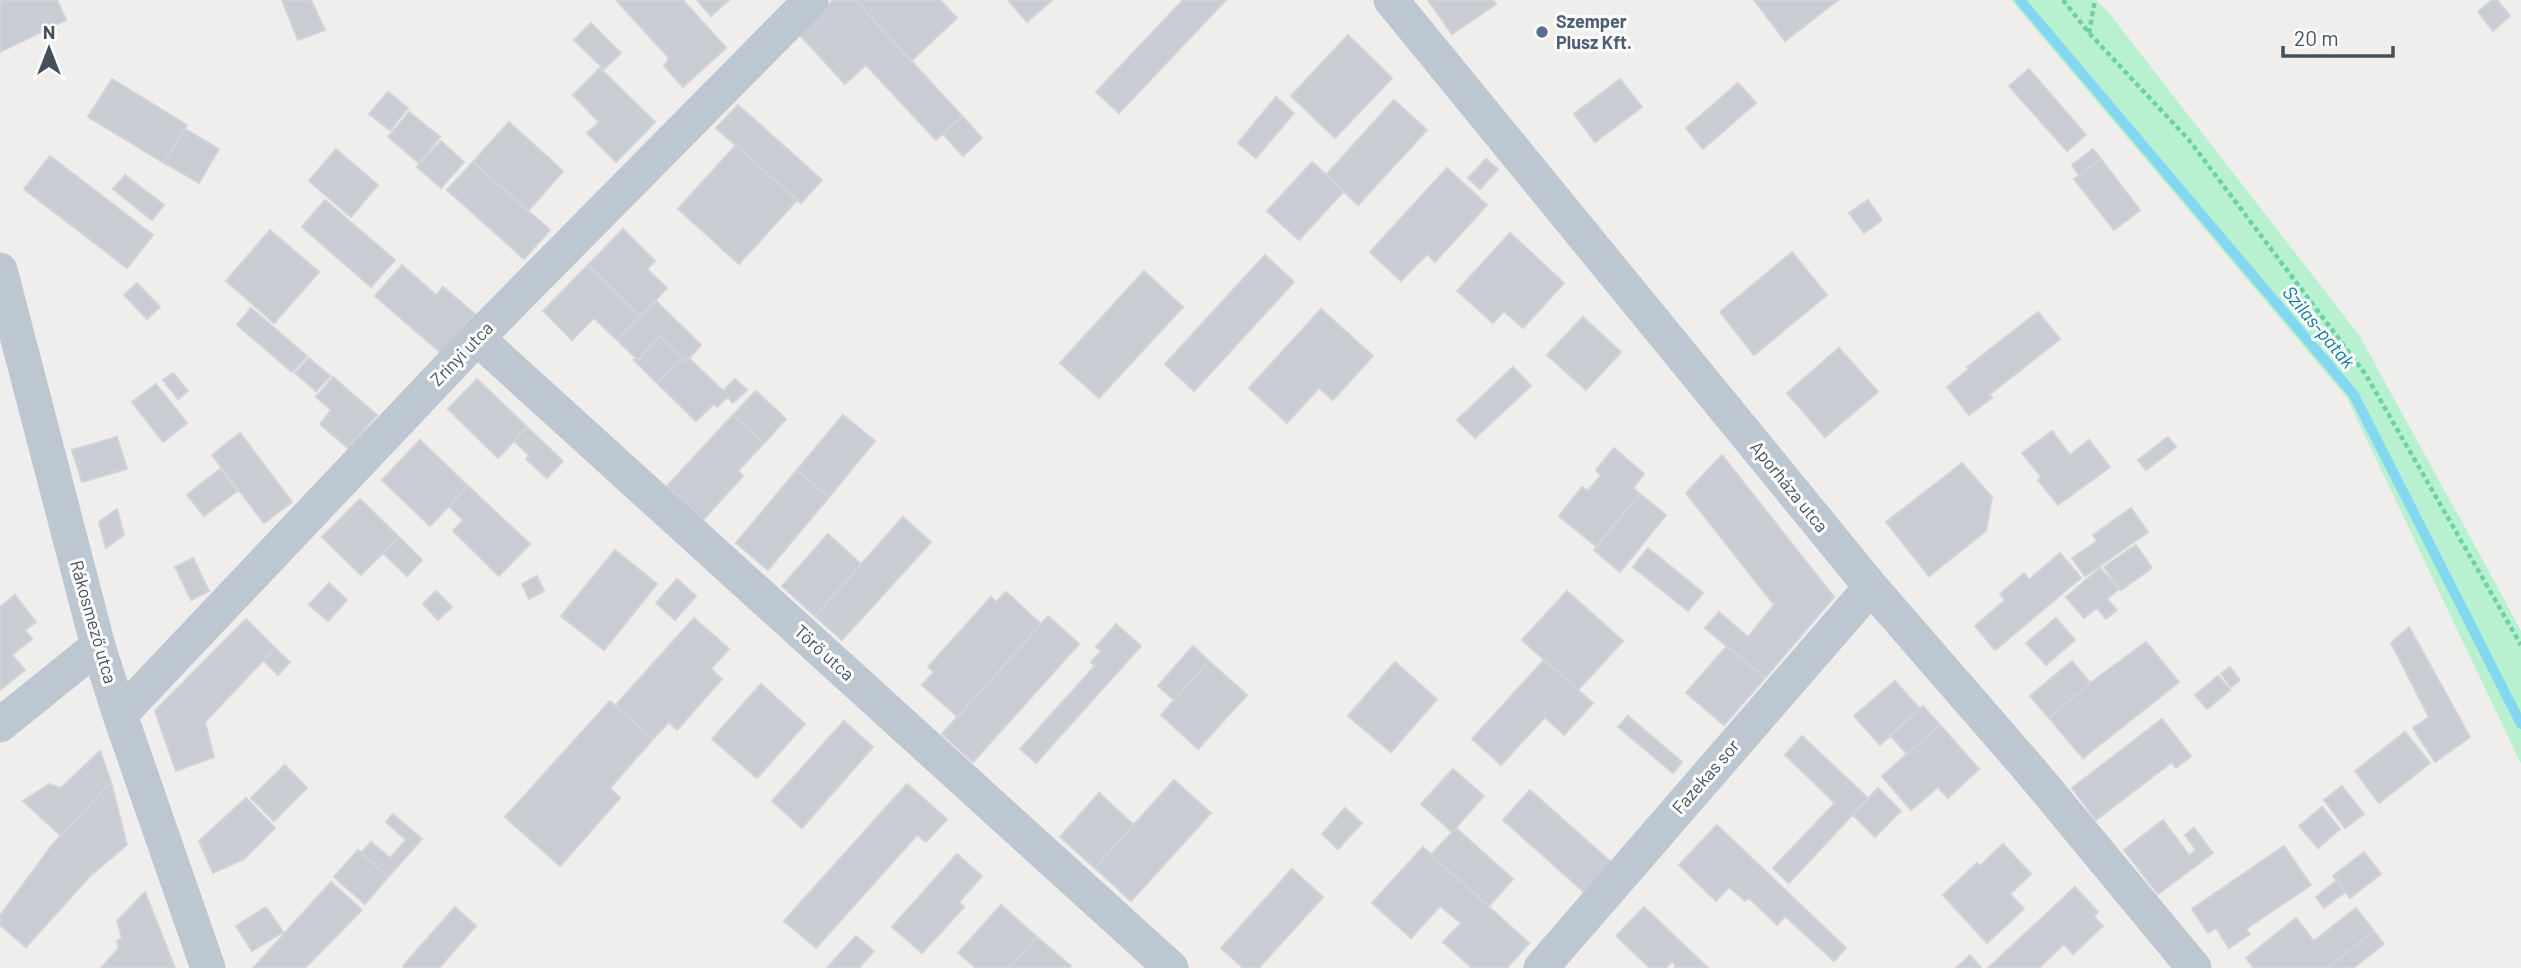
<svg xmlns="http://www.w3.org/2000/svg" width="2521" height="968" viewBox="0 0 2521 968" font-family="Barlow,sans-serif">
<rect width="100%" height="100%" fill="#f0eded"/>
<!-- green -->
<path fill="#b8f1d0" d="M2011,0H2096L2109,13L2359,335L2485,564L2521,631V764L2347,398Z"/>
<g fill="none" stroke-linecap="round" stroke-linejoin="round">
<!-- stream -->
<path stroke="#83d7f1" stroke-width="10" d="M2020,0L2354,395L2521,724"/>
</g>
<!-- building -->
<path fill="#c9ccd2" stroke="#d1d3d9" stroke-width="2" d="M0,0H57L66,20L0,52Z
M282,0H311L325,30L298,40Z
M616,0H683L726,48L683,87L664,66L669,58Z
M697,0H729L711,16Z
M833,0H855L962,116L936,140L866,65L845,84L797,32Z
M855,0H940L957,18L911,61Z
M1008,0H1052L1027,22Z
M1183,0H1226L1119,113L1096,92Z
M1428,0H1493L1496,4L1452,34Z
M1754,0H1838L1785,41Z
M2492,0H2497L2510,16L2493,31L2478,12Z
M591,23L621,53L604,69L574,40Z
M1348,35L1392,78L1335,138L1291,96Z
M600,68L655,122L616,162L587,133L599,122L573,95Z
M2029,69L2086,135L2067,151L2009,86Z
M112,79L187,125L164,163L88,117Z
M1620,79L1642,107L1595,142L1574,114Z
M1738,83L1756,103L1703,149L1686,128Z
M388,92L408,108L390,130L369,114Z
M1276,97L1294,113L1256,158L1238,143Z
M1394,100L1427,130L1358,205L1326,175Z
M738,105L822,180L801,203L716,128Z
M409,112L440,137L419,163L388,137Z
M962,116L982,138L963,156L943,134Z
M509,122L563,171L528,211L473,162Z
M185,129L219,149L199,183L164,163Z
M441,141L464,162L441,188L417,167Z
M736,145L797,200L739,264L678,209Z
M336,149L378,185L351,217L309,181Z
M2093,149L2101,159L2079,175L2072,165Z
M50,156L153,235L127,268L24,189Z
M1486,159L1498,169L1480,189L1468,178Z
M2101,159L2140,210L2114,230L2074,179Z
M473,162L550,230L524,259L447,190Z
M1312,162L1344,191L1299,240L1267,211Z
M1447,168L1487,205L1435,262L1427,254L1401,281L1370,252Z
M125,175L164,205L152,220L113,189Z
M325,200L395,260L371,287L302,227Z
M1868,200L1882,220L1864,233L1849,213Z
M623,229L655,261L647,269L667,288L640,317L588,265Z
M270,230L319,272L274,323L226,281Z
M1510,233L1564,283L1523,328L1504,311L1493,323L1457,291Z
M1792,252L1827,295L1754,355L1720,312Z
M1265,255L1294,282L1194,391L1165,364Z
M402,265L436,295L443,287L475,314L441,353L375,296Z
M588,265L640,317L617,340L594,318L572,340L543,311Z
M1144,271L1183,307L1099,398L1060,363Z
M137,283L160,307L147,319L124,295Z
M656,301L701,345L686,361L660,336L638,360L617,340Z
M251,308L307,356L292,372L237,325Z
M1321,309L1373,356L1333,400L1319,388L1287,423L1249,388Z
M2038,312L2060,339L1989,395L1992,398L1969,415L1947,387L1969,369L1967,367Z
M1583,317L1621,352L1586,390L1547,355Z
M660,336L683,358L657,383L634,360H638Z
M1839,348L1878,392L1825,437L1787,393Z
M309,358L330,376L316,391L295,373Z
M683,358L686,361L689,358L723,391L735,379L747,390L733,403L728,397L717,407L714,404L696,421L657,383Z
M1513,367L1531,386L1475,438L1457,420Z
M173,373L188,391L178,399L163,380Z
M333,377L377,415L348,448L320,424L331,410L316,397Z
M477,379L527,427L498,458L448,409Z
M156,384L187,423L163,442L132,402Z
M756,391L786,419L764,443L733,415Z
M733,415L764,443L738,471L743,476L703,520L667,486Z
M843,415L875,441L829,497L797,470Z
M527,427L563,461L547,478L526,459L529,455L514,441Z
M2052,431L2070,455L2089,440L2110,467L2058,505L2038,480L2041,477L2022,453Z
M240,433L292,502L264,523L212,455Z
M117,437L127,469L82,482L72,450Z
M2168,437L2176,447L2146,470L2138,460Z
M420,440L468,486L430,526L382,480Z
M1614,448L1644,474L1633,488L1640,494L1596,546L1559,516L1582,487L1588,491L1601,475L1596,470Z
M1722,455L1834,597L1765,678L1705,628L1719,612L1748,637L1774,605L1686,493Z
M1962,463L1992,497L1986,531L1929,576L1886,522Z
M220,469L237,491L204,516L187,495Z
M797,470L829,497L768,570L736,543Z
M468,486L530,544L499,576L453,531L463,520L449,506Z
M1640,494L1666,515L1620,572L1594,550Z
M360,499L399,537L361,575L322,537Z
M2131,508L2148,532L2085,576L2072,558L2097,541L2093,535Z
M117,509L124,535L106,548L99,522Z
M903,517L931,542L842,640L815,616Z
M828,534L861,564L815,616L782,586Z
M399,537L422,560L407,576L383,553Z
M2136,545L2152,568L2121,590L2104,567Z
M1648,548L1703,593L1688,611L1633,567Z
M615,550L657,584L604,650L561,616Z
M2060,553L2081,578L1995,650L1975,626L2005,600L2000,594L2024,573L2029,580Z
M193,558L209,591L191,600L175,567Z
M2100,568L2119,589L2107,599L2117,610L2106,619L2097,608L2084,618L2066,597Z
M537,576L544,591L529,599L522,584Z
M677,579L696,596L675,620L656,603Z
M329,583L347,600L328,621L309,605Z
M436,591L452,607L438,620L423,604Z
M1567,591L1623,641L1578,690L1522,640Z
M1006,592L1041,624L958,717L922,685L934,672L928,667L991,597L996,602Z
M15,595L36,622L25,630L32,639L12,655L25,670L0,690V607Z
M1048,616L1079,644L973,762L942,734Z
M694,618L729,649L711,669L722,679L677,730L669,722L653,739L615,706Z
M2056,618L2075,640L2046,665L2026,643Z
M246,619L275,648L205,722L214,757L176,771L155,711Z
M1116,624L1141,646L1036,763L1020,749L1095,666L1091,662L1101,651L1096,647Z
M2409,627L2470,737L2435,762L2413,728L2429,717L2391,643Z
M2146,642L2179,682L2083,758L2049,718L2090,683Z
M1193,646L1209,661L1174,700L1158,686Z
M1727,646L1765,678L1724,725L1686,693Z
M275,648L290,662L278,675L263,660Z
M1544,660L1593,703L1564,735L1545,717L1501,765L1472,739Z
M1209,661L1247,695L1198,749L1161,715Z
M2072,661L2090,683L2049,718L2030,696Z
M1395,662L1437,699L1391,752L1348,716Z
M2230,667L2240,680L2231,687L2221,674Z
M2218,676L2230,690L2207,709L2195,695Z
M1895,681L1920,709L1880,745L1854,716Z
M761,684L805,724L757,778L712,739Z
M610,701L653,739L610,788L620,798L560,866L505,817Z
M1923,706L1940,725L1907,754L1890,735Z
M1628,716L1682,762L1673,773L1618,727Z
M2162,719L2191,756L2176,768L2172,762L2096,820L2072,788Z
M844,721L873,747L802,828L772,801Z
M1940,725L1979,769L1948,798L1938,787L1911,810L1882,776Z
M2405,732L2430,763L2379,803L2355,771Z
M1802,736L1868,798L1789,883L1773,868L1835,803L1785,755Z
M100,751L111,782L61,836L23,801L49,784L61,788Z
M285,765L307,788L274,821L251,798Z
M1453,769L1484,796L1452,832L1421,804Z
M1174,780L1211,813L1131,901L1095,868Z
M111,782L127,845L90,876L26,947L0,925V916L52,845Z
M907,784L947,819L926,842L917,835L816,948L784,921Z
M2342,786L2364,814L2345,828L2324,800Z
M1878,788L1901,811L1875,837L1853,815Z
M1530,790L1611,862L1584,892L1503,820Z
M1099,793L1134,825L1095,868L1060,837Z
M246,798L275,828L244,859L213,873L199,841Z
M2322,807L2340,829L2318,848L2299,826Z
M1345,808L1362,823L1338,849L1322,834Z
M393,814L422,839L388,877L361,853L371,842L390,858L406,840L386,822Z
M2163,820L2189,855L2196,850L2185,835L2194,828L2213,853L2158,894L2124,850Z
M1717,825L1846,948L1834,961L1785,916L1777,925L1749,898L1745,901L1729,887L1716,901L1679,865Z
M1456,828L1513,879L1489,906L1431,855Z
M2003,844L2031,874L2010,894L2024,909L1987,943L1943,895L1977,863L1980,866Z
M2284,846L2311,885L2246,929L2250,934L2229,948L2216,928L2208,933L2192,909Z
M1423,847L1529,943L1507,968H1472L1443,942L1461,923L1440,906L1411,938L1372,903Z
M358,850L388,877L365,904L334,877Z
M2364,852L2381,874L2350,898L2333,876Z
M957,854L982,876L959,902L964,907L922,953L892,927Z
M1292,869L1323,897L1259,968H1243L1221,948Z
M2337,880L2345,892L2324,908L2316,897Z
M331,882L362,910L305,968H253Z
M2075,887L2098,912L2094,917L2103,926L2073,954L2064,944L2039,968H1988Z
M145,892L175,968H101L119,948L117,941L122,938L117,921Z
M1001,905L1037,937L1009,968H976L958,953Z
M266,907L283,932L252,951L236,926Z
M455,907L476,926L439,968H405L403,966Z
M1644,907L1686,947L1708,968H1674L1676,966L1672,961L1666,968H1650L1616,936Z
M2356,908L2374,931L2327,968H2254L2246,958L2296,918L2314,941Z
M2374,931L2384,944L2353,968H2327Z
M856,936L874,951L864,962L859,968H827Z
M1037,937L1071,966L1069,968H1009Z
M1970,955L1981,968H1956Z"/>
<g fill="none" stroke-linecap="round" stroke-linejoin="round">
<!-- path -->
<path stroke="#6ed1a3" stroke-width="4.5" stroke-dasharray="5 3.5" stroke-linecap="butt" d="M2063,0L2089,33L2189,140L2366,375L2521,645
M2089,33L2095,0"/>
<!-- minor -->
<path stroke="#bdc7d1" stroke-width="35" d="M1391,0L1871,587L2030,770L2194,968
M0,270L98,646L120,715L208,968
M477,338L1171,968
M120,715L477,338L811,0
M0,725L98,646
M1541,968L1871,587"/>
</g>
<!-- markers -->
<circle fill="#5c6f8a" stroke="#fff" stroke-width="2.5" cx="1542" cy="32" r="7"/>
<g text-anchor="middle" stroke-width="6" stroke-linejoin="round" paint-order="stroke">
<!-- service labels -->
<g font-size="18" font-weight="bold" fill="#4e5e75" stroke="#fff" text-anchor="start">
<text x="1556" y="28">Szemper<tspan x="1556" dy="21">Plusz Kft.</tspan></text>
</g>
<!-- street labels -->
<g font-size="18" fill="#44505c" stroke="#fff">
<text transform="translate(462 354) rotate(-46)" y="6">Zrínyi utca</text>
<text transform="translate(1789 487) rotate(51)" y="6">Aporháza utca</text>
<text transform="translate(93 622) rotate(74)" y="6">Rákosmező utca</text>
<text transform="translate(824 653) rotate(42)" y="6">Törő utca</text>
<text transform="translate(1706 777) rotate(-49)" y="6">Fazekas sor</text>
</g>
<!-- water labels -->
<g font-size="19" font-style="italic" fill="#057b9f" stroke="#fff">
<text transform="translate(2319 327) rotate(50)" y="7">Szilas-patak</text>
</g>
</g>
<!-- north arrow -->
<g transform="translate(49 49)" stroke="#ffffff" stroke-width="5" paint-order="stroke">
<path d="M0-5L12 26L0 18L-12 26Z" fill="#44505c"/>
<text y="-10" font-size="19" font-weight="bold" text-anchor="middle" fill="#44505c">N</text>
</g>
<!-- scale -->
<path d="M2283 46v10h110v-10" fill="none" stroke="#44505c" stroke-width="3.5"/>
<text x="2294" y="46" font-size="21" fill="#44505c" stroke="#ffffff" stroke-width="5" paint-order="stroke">20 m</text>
</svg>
